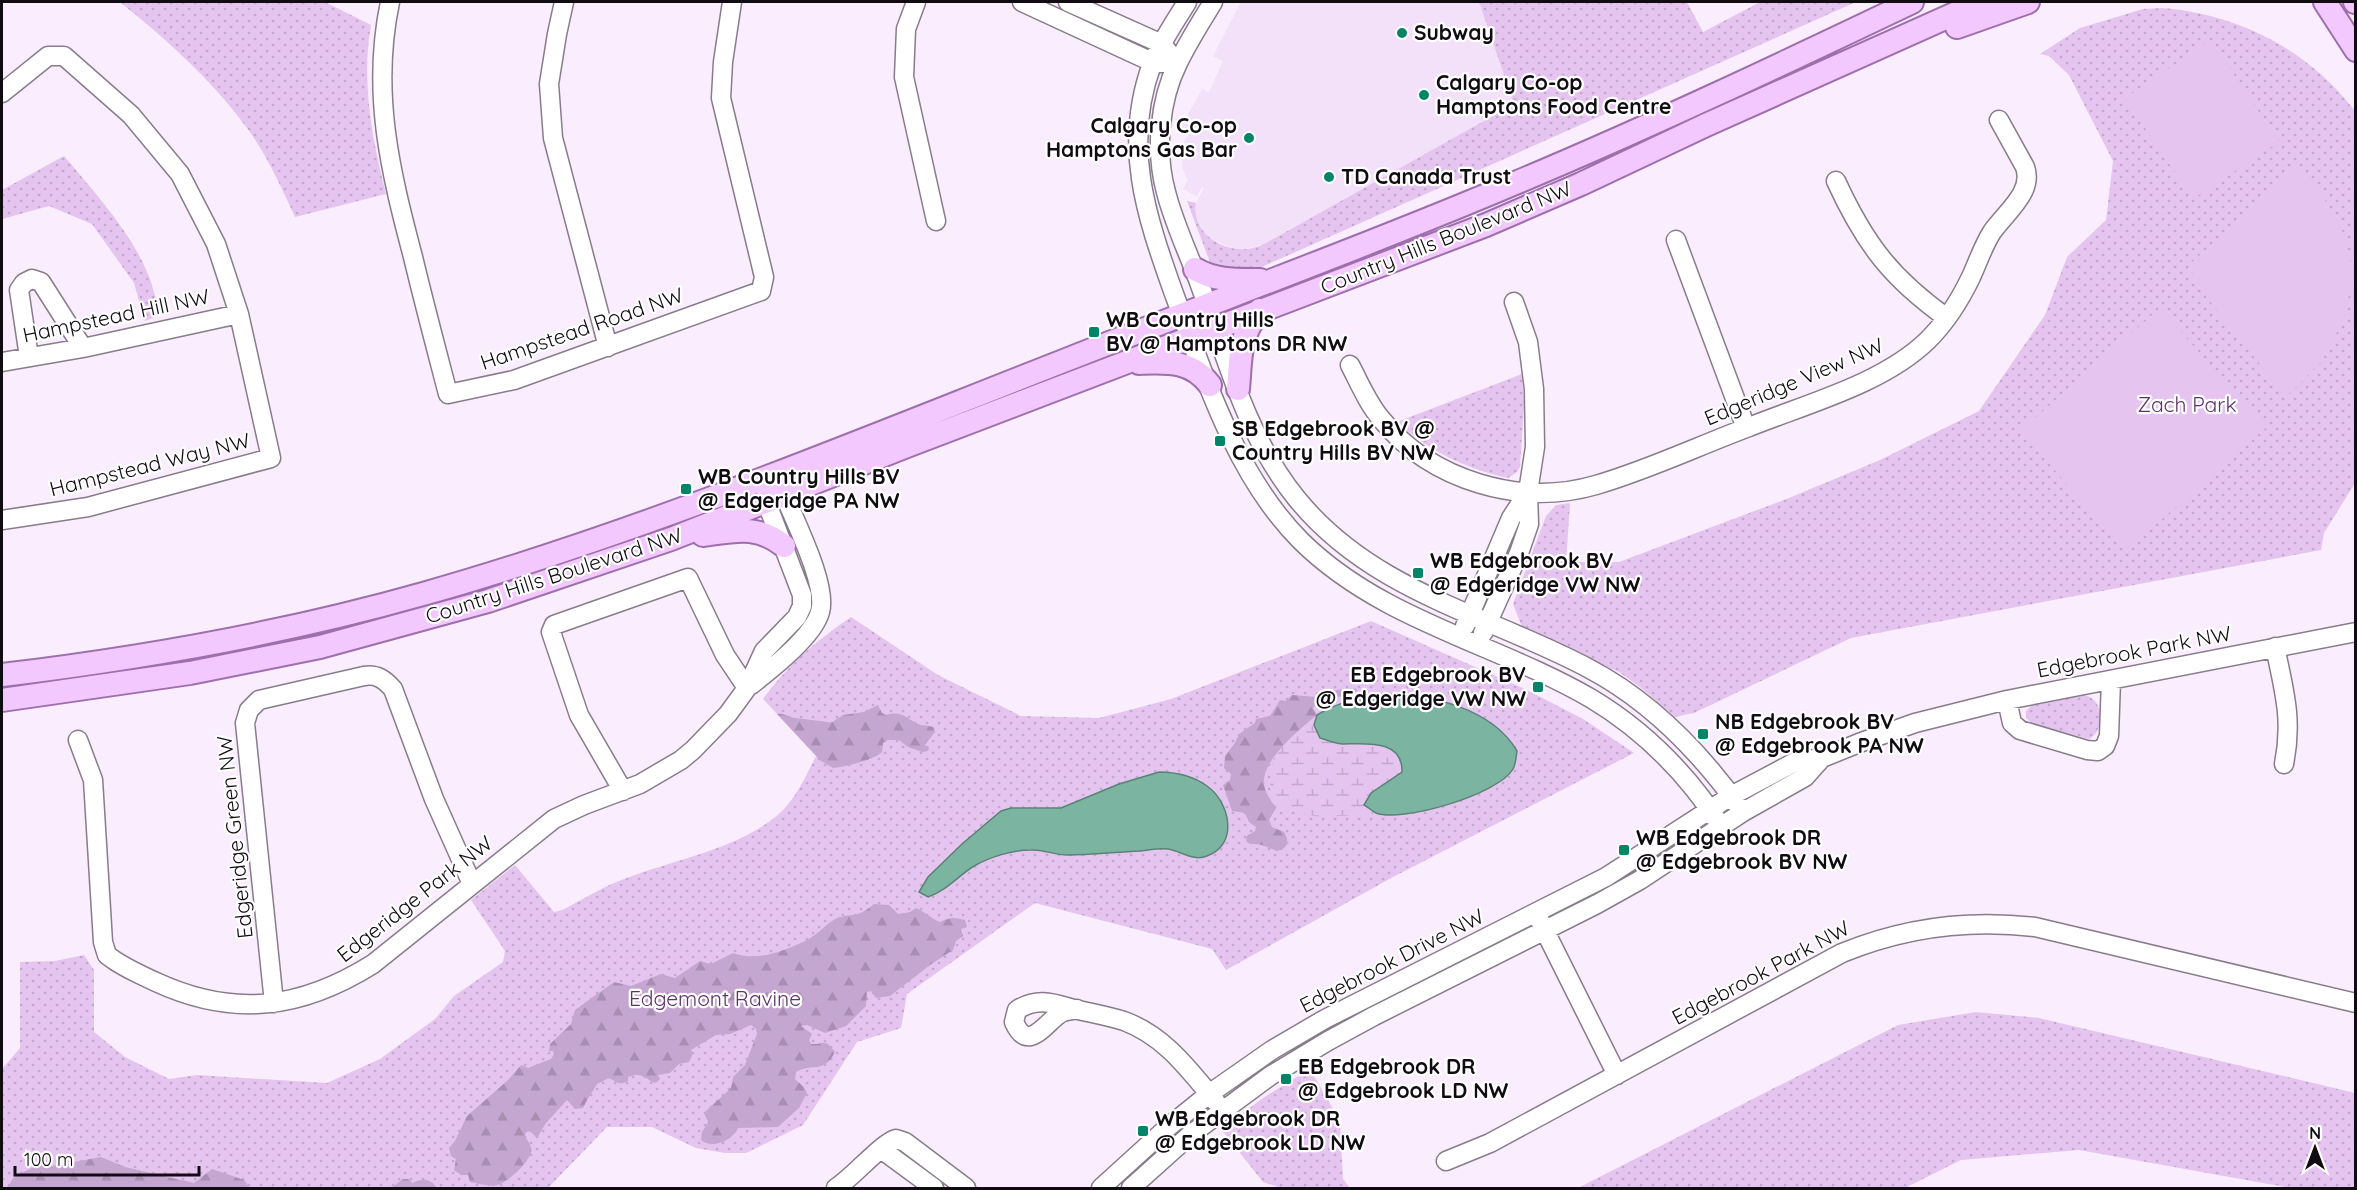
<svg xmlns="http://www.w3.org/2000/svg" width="2357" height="1190" viewBox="0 0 2357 1190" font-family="Quicksand,sans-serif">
<defs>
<pattern id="grass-dots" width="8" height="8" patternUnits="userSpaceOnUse" patternTransform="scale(1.5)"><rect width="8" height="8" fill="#e5c5f0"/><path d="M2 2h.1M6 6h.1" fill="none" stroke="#c3a8cd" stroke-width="1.8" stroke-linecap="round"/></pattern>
<pattern id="forest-firs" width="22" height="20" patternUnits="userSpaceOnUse" patternTransform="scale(1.5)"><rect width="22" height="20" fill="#c5a6d0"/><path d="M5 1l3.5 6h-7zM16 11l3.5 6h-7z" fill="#a88eb2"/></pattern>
<pattern id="wetland-marsh" width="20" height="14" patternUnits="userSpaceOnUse" patternTransform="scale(1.5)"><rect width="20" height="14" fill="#e5c5f0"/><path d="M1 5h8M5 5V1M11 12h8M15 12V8" fill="none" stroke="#c3a8cd"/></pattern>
</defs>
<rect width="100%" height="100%" fill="#f9edfe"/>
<!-- built -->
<path fill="#f2e1f8" d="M1241,2H1479L1514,104L1264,244L1245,249L1231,248L1210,238L1201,229L1195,217L1196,203L1204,188L1202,187L1197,196L1183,189L1188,181L1182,167L1181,149L1188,134L1180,129L1202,89L1209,92L1223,61L1213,56Z"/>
<!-- grass -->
<path fill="url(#grass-dots)" d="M120,2H325L371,25C361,81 372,139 386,194L295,217C281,187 267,155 247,128C211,79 167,40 120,2Z
M1479,2H1687L1703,32L1760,2H1856L1264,266L1250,270L1222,272L1211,265L1187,201L1196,203C1191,228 1216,249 1241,249C1249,250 1257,247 1264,244L1514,104Z
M2162,8C2239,14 2308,50 2355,111V483L2324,533L2321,550L1851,638L1694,713L1675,717L1640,687L1619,672L1522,627L1513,604L1546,516L1556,505L1570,503L1566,562H1619L1789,498L1880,460L1979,411L2045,315L2067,257L2106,220L2113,161L2069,75L2049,56L2040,54L2080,28L2143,9Z
M64,156C95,193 133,234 150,279C154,291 157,304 160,315L145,321L134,283L92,224L49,206L2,219V190Z
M1522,374L1524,404L1520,467L1517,472L1508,478C1466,469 1429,451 1397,422Z
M851,617L938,675L1021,716L1099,718L1171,699L1371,621L1527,690L1583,719L1634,753L1393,877L1226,970L1212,949L1035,903L907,994L901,1028L857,1042L803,1125L746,1153H725L696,1148L652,1127H607L548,1188H2V1069L20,1048V962L55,961L84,955L94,970V1032L125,1057L169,1079L197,1075L327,1083L380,1059L435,1019L454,996L503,962L505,951L471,900L515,865L554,912L562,910C582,900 602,887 624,879C674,859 743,849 783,810C797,796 807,774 816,756L763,699C788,665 816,641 851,617Z
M2083,695C2104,697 2106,730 2089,739L2033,724L2026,718V711L2033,704Z
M1976,1012L2039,1018L2355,1093V1188H2291L2079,1150L1961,1160L1905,1188H1578L1898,1025Z
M1310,1069L1340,1121L1343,1179L1350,1188H1281L1263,1182L1221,1129L1266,1096Z"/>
<!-- forest -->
<path fill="url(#forest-firs)" d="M1349,688L1357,689L1356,692L1317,703L1313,708L1317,715C1301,729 1261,760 1264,784C1265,793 1271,801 1276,808L1269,820L1272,827L1284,832C1290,842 1288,848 1277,851L1262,845L1248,843L1246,840L1247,836L1255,831L1256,827L1249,822L1245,813L1232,811L1223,785L1230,780L1231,774L1224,768L1225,756L1235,743L1239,734L1255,723L1256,719L1270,716L1280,700L1286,701L1292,695L1316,697L1326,692Z
M878,705L882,713L886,715C900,710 907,718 918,724C923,726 928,725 933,727L935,732L925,745L929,748L928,751L922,752L908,747L899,740H887L883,743L882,752C874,760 844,767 833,768L821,761L777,714C785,713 789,718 796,718C810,720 818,720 831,723L843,715L864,712Z
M874,904L889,905L898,914L910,912L916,908C926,912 931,919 940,922C952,917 952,917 965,920L967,927L961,929L963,936L956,941L953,950L930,965L890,996L876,998L871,991L867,992L866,1006L846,1026L825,1033L807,1025L801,1026L812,1034L809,1040L811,1044C824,1045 824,1037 835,1052C823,1075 813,1062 796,1072L795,1079L804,1087L807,1093L799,1108L778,1127L738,1128C733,1140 712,1150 701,1140L702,1132L708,1122L704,1113L731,1088L733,1077L745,1065L757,1034L756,1029L751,1025L730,1034L716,1035L691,1050L693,1053L689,1062L679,1064L670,1073L658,1075L660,1079L657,1082L654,1083C644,1077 641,1072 628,1077V1081C619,1086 617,1082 609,1078L597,1084C592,1093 587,1099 583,1108L575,1109L567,1100L546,1123L537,1138L530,1131L526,1132L525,1136C527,1140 533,1147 531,1153C528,1163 505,1186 493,1186C486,1185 478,1184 470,1182L468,1175H461L454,1170L456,1159L451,1156L449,1148L455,1141L467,1116L508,1080L521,1065L528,1068L551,1059L554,1054L553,1051H549L550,1044L571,1024L575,1010L614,982L631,986L661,974L675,978L700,961L711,964L733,953C757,962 784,951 805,941C816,936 825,925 835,919C843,915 850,916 858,914C864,912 869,908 874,904Z
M101,1157L125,1167L194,1183L212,1169L244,1180L250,1188H7L14,1177L37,1165L53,1166Z
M403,1179H409L412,1183C423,1178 430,1178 437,1188H391Z"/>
<!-- wetland -->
<path fill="url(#wetland-marsh)" d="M1317,715L1314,725L1341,744C1365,742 1402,740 1402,772L1371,793L1365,805L1377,814L1320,817L1282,809C1279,804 1273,798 1272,793C1262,756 1293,736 1317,715Z"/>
<!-- pitch -->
<path fill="#e5c5f0" d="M2211,40L2279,142L2193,199L2125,98Z
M2297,167L2325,200L2344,234L2353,275L2343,321L2322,361L2286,397L2193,280L2191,263Z
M2160,308L2266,428L2126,551L2020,431Z"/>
<!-- water -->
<path fill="#7bb5a1" stroke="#5b8276" stroke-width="1.5" d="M1383,694C1430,694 1492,708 1517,751C1516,756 1516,764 1513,769C1499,794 1402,823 1376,813C1372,811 1368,807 1364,805L1371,793L1402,772C1403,739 1366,744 1343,744C1336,744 1327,740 1320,738L1314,725L1317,715C1338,702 1359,698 1383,694Z
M1159,772C1175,772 1193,776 1207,786C1230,802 1239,845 1207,856C1194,862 1181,851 1168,849C1159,848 1149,850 1140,851C1116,852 1091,855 1067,855C1055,855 1042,849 1031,850C1012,850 990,857 974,866C958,876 946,891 928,897L919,892L928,877L962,844L1001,811L1011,808H1061L1119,784Z"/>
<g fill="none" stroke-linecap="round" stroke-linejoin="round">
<defs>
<path id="minor" d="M390,2C371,92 390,170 413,257C424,303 436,348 448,394L514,380L761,291L764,277L721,98L723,62L732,2
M564,2L557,34L549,84L553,138L608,347
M916,2L906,29L904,77L936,221
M1022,2L1152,62L1163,63
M1068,2L1162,44L1169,53
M1187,2C1175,22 1160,43 1152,64C1122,145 1146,215 1173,291C1205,377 1235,475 1301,541C1382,621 1496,643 1592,699C1645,731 1688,775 1721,826
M1213,2C1201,22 1188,42 1178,63C1159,101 1155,152 1166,192C1174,224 1189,254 1200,285C1226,357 1247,438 1297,499C1373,592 1486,614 1588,668C1651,701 1702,754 1743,812
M2,93L48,56H64L131,115L180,174L216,244L239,314L271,458L88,507L2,520
M1836,181C1865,244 1891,278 1947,318
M1676,240L1746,428
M29,357L19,290L24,283L32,279L41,282L83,348
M2,362L83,348L239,314
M1350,365C1360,384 1368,404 1382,420C1432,481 1521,507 1596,485C1648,470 1698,446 1749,427C1806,404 1883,384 1928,340C1946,322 1960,300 1971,277C1978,262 1983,246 1992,232C2006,212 2034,192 2025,167L1999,120
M1465,626L1511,518L1528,492
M1483,633L1519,553L1529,524L1528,492L1535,447L1534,389L1528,342L1514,302
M2275,647C2284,690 2293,720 2284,764
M751,685C771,669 813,637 820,612C828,586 795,522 784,494L776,485
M2007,700L2012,723L2020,730L2087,750L2098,751L2105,746L2109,736L2111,680
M78,740L93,780L103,942L107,955C122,967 139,974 156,982C234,1018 301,1009 373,964L554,819L584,805L640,784L681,760L693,750L728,714L747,688L764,651L797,617L802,606V595L766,501L767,489
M623,791L579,715L551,632L554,625L688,578L725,655L747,688
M1539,919L1617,1075
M274,1003L245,723L249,710L259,700L364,676C377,674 384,679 393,689L434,799L472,884
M1077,1009C1073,1010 1067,1011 1063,1012C1047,1019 1029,1056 1014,1022L1017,1010C1037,997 1053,1003 1074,1009C1091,1013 1108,1016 1124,1021C1165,1036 1189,1070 1216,1102
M881,1149L934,1188
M1446,1161L1490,1143L1842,953C1905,927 1967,919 2035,927L2356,1003
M836,1188C852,1178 883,1142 896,1139L905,1142L966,1188
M1101,1188L1167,1128L1209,1094L1272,1050L1325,1019L1606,877L1731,796L1795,762L1822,758L1859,743L1915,723L2007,700L2356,632
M1131,1188L1190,1135L1270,1076L1328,1041L1374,1016L1597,904L1640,880L1743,812L1805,777L1822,758"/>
<path id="major" d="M2325,2L2356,50
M2355,2H2356
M1957,27L2028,2
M1195,269C1215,281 1236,280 1260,280
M1139,363C1168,362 1191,360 1210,385
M1238,389C1241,356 1238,338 1260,310
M703,535C734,531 757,524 784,546
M2,675C144,658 285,633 423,594C642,532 854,443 1066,360C1215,301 1365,247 1513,184C1647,128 1780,65 1912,2
M2,700L190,673L320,647L488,601L671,539L907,446L1486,225L1581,184L1706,125L1981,2"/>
</defs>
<!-- minor casing -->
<use href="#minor" stroke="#887c8b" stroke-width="21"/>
<!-- major casing -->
<use href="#major" stroke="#9d6fac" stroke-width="26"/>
<!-- minor -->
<use href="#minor" stroke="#fff" stroke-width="18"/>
<!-- major -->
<use href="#major" stroke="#f2c8ff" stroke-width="22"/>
</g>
<!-- markers -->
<g fill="#018568" stroke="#fff" stroke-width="2">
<circle cx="1402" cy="33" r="6"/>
<circle cx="1424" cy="95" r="6"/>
<circle cx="1249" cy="138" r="6"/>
<circle cx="1329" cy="177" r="6"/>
<rect x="1088" y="326" width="12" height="12" rx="3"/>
<rect x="1214" y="435" width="12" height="12" rx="3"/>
<rect x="680" y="483" width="12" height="12" rx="3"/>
<rect x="1412" y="567" width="12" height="12" rx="3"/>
<rect x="1532" y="681" width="12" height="12" rx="3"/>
<rect x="1697" y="728" width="12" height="12" rx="3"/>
<rect x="1618" y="844" width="12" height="12" rx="3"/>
<rect x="1280" y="1073" width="12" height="12" rx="3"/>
<rect x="1137" y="1125" width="12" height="12" rx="3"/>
</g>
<g text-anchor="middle" stroke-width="4.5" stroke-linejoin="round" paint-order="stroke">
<!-- poi labels -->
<g font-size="21" font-weight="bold" fill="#100c12" stroke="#fff" text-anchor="start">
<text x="1414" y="40">Subway</text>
<text x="1436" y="90">Calgary Co-op<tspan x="1436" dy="24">Hamptons Food Centre</tspan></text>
<text x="1237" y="133" text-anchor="end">Calgary Co-op<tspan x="1237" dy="24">Hamptons Gas Bar</tspan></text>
<text x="1341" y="184">TD Canada Trust</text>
<text x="1106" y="327">WB Country Hills<tspan x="1106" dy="24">BV @ Hamptons DR NW</tspan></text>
<text x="1232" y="436">SB Edgebrook BV @<tspan x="1232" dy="24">Country Hills BV NW</tspan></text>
<text x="698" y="484">WB Country Hills BV<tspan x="698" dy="24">@ Edgeridge PA NW</tspan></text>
<text x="1430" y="568">WB Edgebrook BV<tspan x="1430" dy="24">@ Edgeridge VW NW</tspan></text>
<text x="1526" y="682" text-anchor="end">EB Edgebrook BV<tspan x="1526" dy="24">@ Edgeridge VW NW</tspan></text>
<text x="1715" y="729">NB Edgebrook BV<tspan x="1715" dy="24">@ Edgebrook PA NW</tspan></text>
<text x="1636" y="845">WB Edgebrook DR<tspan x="1636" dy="24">@ Edgebrook BV NW</tspan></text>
<text x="1298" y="1074">EB Edgebrook DR<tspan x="1298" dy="24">@ Edgebrook LD NW</tspan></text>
<text x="1155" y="1126">WB Edgebrook DR<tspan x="1155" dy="24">@ Edgebrook LD NW</tspan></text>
</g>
<!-- street labels -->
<g font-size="21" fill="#100c12" stroke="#fff">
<text transform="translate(1446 238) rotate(-22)" y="7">Country Hills Boulevard NW</text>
<text transform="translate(116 316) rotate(-12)" y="7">Hampstead Hill NW</text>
<text transform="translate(582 329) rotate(-19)" y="7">Hampstead Road NW</text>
<text transform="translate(1794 382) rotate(-23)" y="7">Edgeridge View NW</text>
<text transform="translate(150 465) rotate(-14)" y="7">Hampstead Way NW</text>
<text transform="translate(554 576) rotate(-18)" y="7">Country Hills Boulevard NW</text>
<text transform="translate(2134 652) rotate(-11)" y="7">Edgebrook Park NW</text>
<text transform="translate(235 837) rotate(-96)" y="7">Edgeridge Green NW</text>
<text transform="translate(415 899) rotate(-38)" y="7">Edgeridge Park NW</text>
<text transform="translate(1392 961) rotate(-27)" y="7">Edgebrook Drive NW</text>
<text transform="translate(1761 973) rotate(-28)" y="7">Edgebrook Park NW</text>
</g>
<!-- park labels -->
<g font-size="21" fill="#5b3268" stroke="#fff">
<text x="2187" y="412">Zach Park</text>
<text x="715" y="1006">Edgemont Ravine</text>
</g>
</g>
<!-- border -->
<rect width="2357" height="1190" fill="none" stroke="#100c12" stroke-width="6"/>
<!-- north arrow -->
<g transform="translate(2315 1148)" stroke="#ffffff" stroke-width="4.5" paint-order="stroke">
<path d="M0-4.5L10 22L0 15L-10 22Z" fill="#100c12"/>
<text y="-9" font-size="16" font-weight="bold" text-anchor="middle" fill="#100c12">N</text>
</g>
<!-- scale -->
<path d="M15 1166v9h184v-9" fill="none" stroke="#100c12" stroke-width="3"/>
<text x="24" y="1166" font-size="18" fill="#100c12" stroke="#ffffff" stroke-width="4.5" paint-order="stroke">100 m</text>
</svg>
